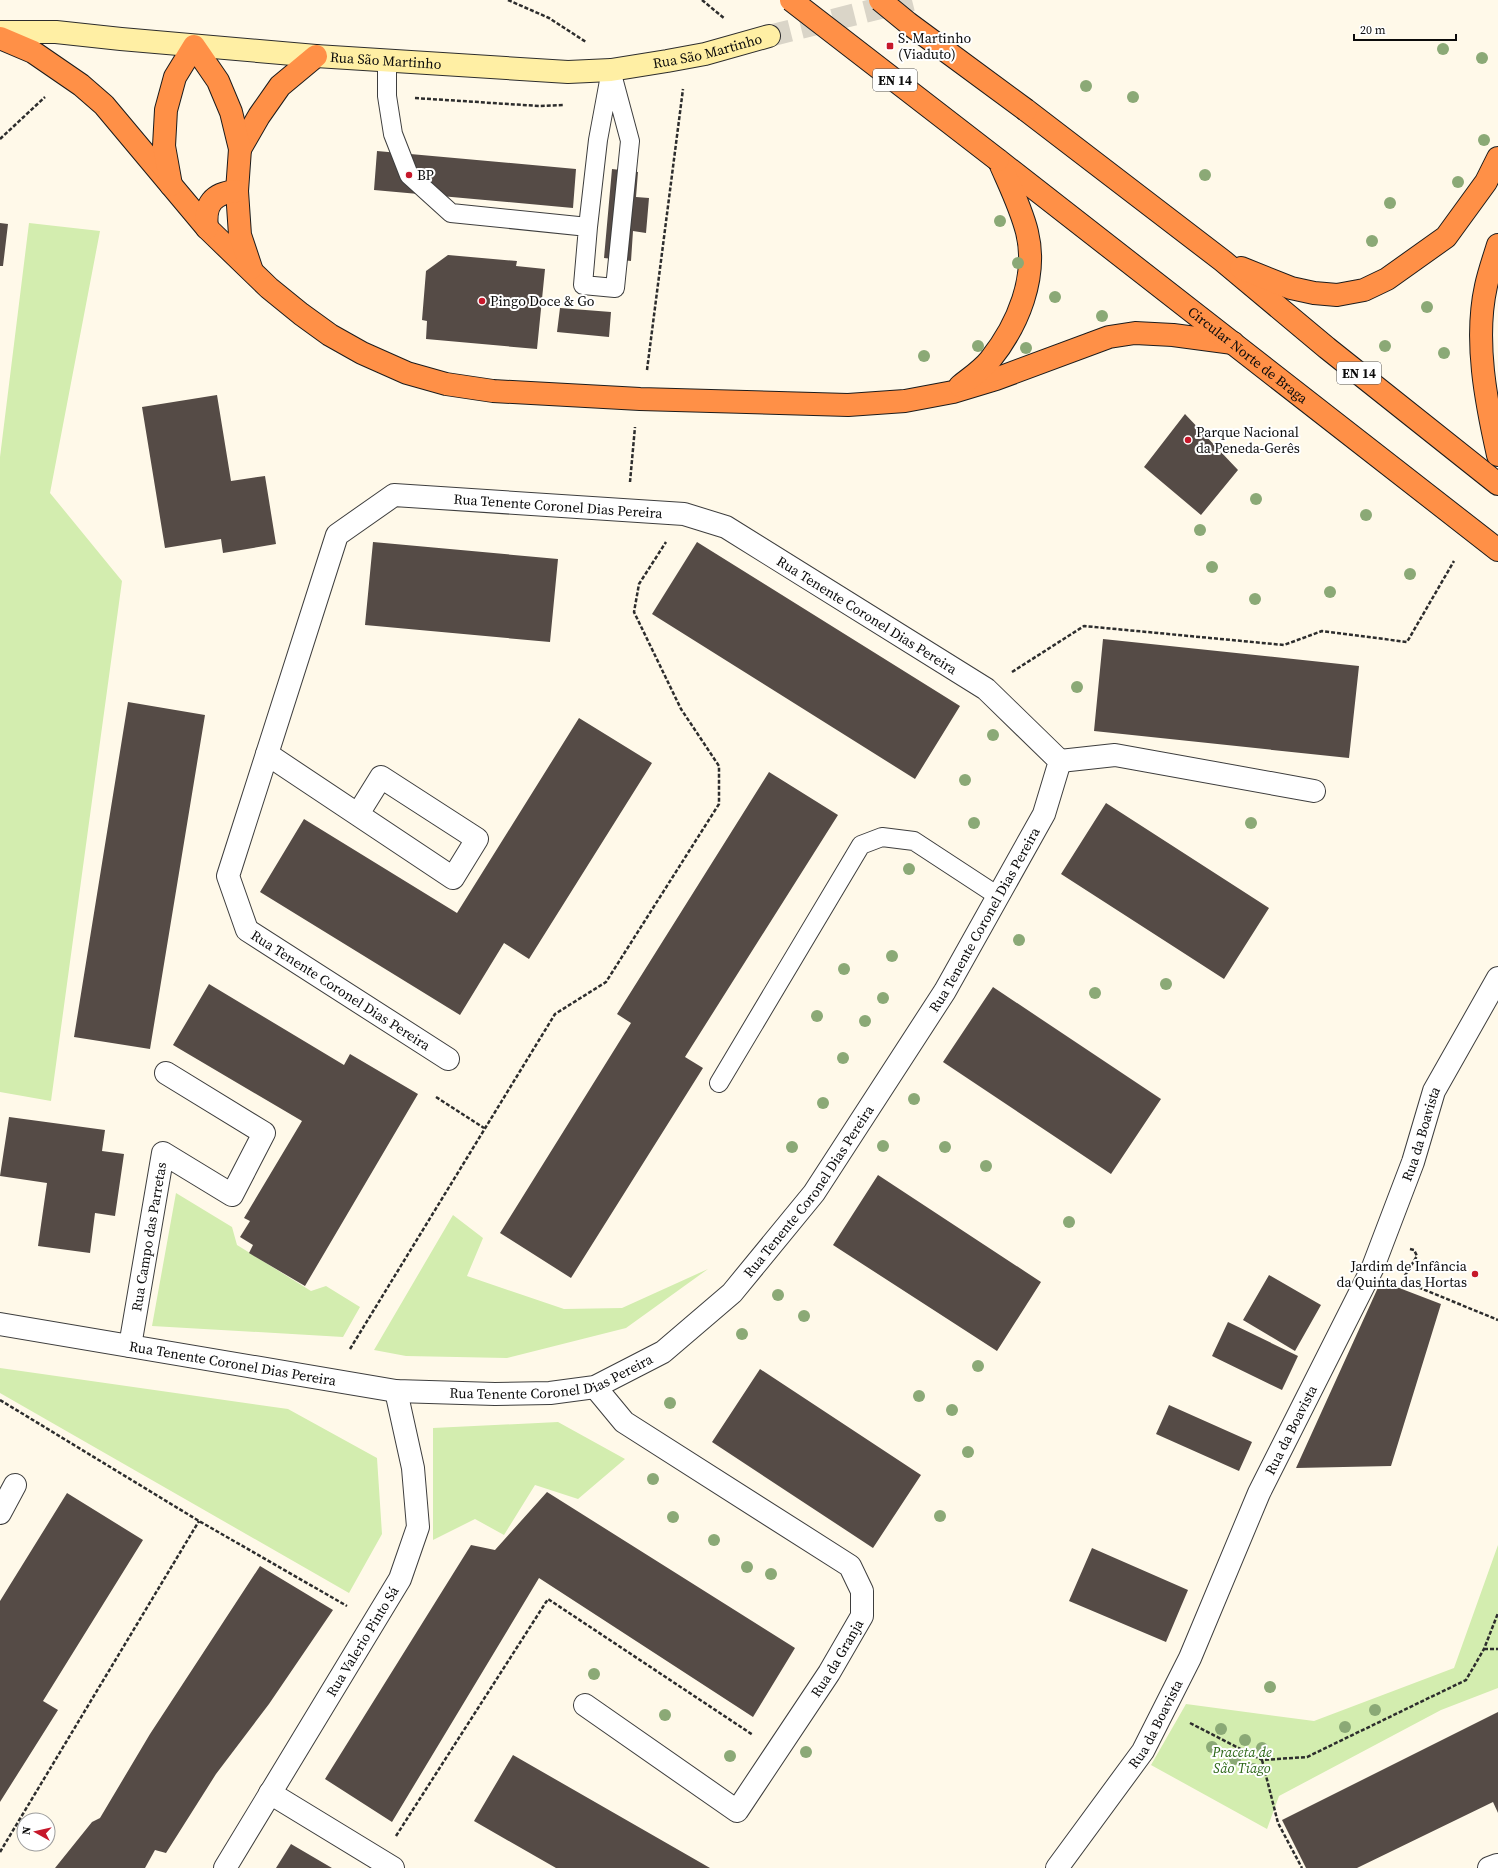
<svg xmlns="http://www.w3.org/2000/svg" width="1498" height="1868" viewBox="0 0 1498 1868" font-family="'Source Serif 4',serif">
<rect width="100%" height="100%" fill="#fff9e9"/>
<!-- green -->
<path fill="#d3edaf" d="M29,223L100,231L50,493L122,581L51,1101L0,1092V457Z
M176,1193L232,1227L237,1245L311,1291L326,1286L360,1307L343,1337L152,1326Z
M453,1215L483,1238L467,1276L564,1309L622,1308L708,1269L626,1328L507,1358L406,1356L374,1350Z
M0,1368L288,1409L377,1458L382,1534L349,1593L0,1393Z
M558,1422L625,1459L578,1499L535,1485L504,1535L475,1519L433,1540V1428Z
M1498,1545V1688L1441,1710L1279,1796L1267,1829L1151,1765L1186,1704L1314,1721L1454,1668Z"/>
<!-- building -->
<path fill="#554b46" d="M377,151L576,169L573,208L374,190Z
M612,169L638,172L636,197L649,198L646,233L633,231L631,261L604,258Z
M0,223L8,224L3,266H0Z
M448,255L517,261L516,266L545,269L537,349L426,339L427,321L422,320L426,271Z
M560,308L611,312L609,337L557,332Z
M217,395L231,481L265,476L276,544L223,553L221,539L165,548L142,407Z
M1185,414L1238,470L1201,515L1144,467Z
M373,542L558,559L550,642L365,625Z
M697,542L960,706L915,779L652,614Z
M1103,639L1359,666L1349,758L1094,731Z
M128,702L205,715L150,1049L74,1037Z
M579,718L652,763L529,959L504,943L460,1015L260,892L304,819L457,913Z
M769,772L838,815L685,1057L703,1068L571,1278L500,1233L631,1023L617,1014Z
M1106,803L1269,908L1224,979L1061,874Z
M209,984L344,1065L350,1054L418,1094L305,1286L249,1253L253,1245L240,1237L250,1221L244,1218L302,1121L173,1045Z
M993,987L1161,1099L1111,1174L943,1062Z
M9,1117L105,1130L102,1151L124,1154L115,1216L95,1213L90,1253L38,1246L47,1183L0,1176Z
M878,1175L1041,1282L997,1351L833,1245Z
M1269,1275L1321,1305L1295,1351L1243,1320Z
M1381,1281L1441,1304L1391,1466L1296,1468Z
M1228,1322L1298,1356L1282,1390L1212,1356Z
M760,1369L921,1475L873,1548L712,1442Z
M1169,1405L1252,1442L1239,1471L1156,1434Z
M547,1492L795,1648L753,1717L539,1578L392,1822L325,1779L471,1545L495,1550Z
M67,1493L143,1540L43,1701L58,1710L0,1802V1601Z
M1092,1548L1188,1590L1166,1642L1069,1601Z
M260,1566L333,1610L269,1704L216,1774L166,1853L155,1850L145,1868H55L92,1822L100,1818L150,1734Z
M1498,1712V1813L1493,1802L1357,1868H1306L1282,1820Z
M513,1755L710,1868H556L474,1821Z
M291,1844L332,1868H276Z"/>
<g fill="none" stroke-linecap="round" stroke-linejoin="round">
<!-- secondary-tunnel -->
<path stroke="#dad5c8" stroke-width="22" stroke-dasharray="22 11" stroke-linecap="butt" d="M769,36L912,0"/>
<defs>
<path id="lane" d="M387,61V96L393,134L409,175L451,213L588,227L598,140L611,70
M588,227L583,285L615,288L630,141L612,74
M719,1083L861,845L882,837L914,841L998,896"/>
<g id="street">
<path d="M267,754L453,878L477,839L381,777L358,814"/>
<path d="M1060,761L1115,755L1314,791"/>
<path id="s1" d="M0,1324L396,1391L495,1394L550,1393L595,1387L663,1352L732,1293L814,1193L945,991L1044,814L1060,761L986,689L726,527L684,514L394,495L337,535L228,876L247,930L448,1059"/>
<path id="s2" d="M130,1346L163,1153L232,1195L264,1133L166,1073"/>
<path d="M0,1513L15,1485"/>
<path id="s3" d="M585,1705L737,1811L829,1673L862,1616V1591L850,1566L624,1422L595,1387"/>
<path d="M270,1793L393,1868"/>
<path id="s4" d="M225,1868L400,1579L418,1527L413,1468L396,1391"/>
<path id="s5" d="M1057,1868L1143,1751L1190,1658L1259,1493L1373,1267L1413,1162L1434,1091L1498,978"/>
<path d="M1489,1868L1497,1865L1498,1868"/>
</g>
<g id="secondary">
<path id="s6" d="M0,32H56L121,39L316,56L568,72L611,70L667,61L705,54L769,36"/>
</g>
<g id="highway">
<path d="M0,38L33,52L81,85L104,105L207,228L269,288L301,314L330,335L362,353L407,373L446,384L493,391L640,399L848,405L905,401L953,392L996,379L1109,337L1135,333L1173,335L1233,343"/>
<path d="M1026,110L1223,261L1327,348L1498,484"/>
<path d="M240,149L259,116L280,86L316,56"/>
<path id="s7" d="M998,160L1498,550"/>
<path d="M171,185L164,146L166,110L175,77L194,46L218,81L231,112L240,149L237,191L240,235L251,268"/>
<path d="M207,228C204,204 213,193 237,191"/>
<path d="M1498,245C1494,258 1489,272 1486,286C1474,340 1486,402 1498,455"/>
<path d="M1241,268L1291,288L1314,293L1337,295L1364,290L1387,279L1446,237L1486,182L1498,158"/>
<path d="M960,386C970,378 982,370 990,360C1018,325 1038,277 1027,232C1021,208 1010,186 1000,163"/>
</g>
</defs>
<!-- lane casing -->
<use href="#lane" stroke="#3e3e3e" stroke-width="20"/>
<!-- street casing -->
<use href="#street" stroke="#3e3e3e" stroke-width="24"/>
<!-- secondary casing -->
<use href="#secondary" stroke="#2d2d2d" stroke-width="24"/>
<!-- highway casing -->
<use href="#highway" stroke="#1c1c1c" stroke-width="24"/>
<!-- path -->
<path stroke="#2d2d2d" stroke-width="2.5" stroke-dasharray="4 2" stroke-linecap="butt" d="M508,0L549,18L586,42
M702,0L725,19
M415,98L539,106L563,105
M0,139L45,97
M647,370L683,89
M630,482L635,427
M1012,672L1084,626L1284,645L1322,631L1407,642L1454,561
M436,1097L484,1128
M1410,1249L1414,1250L1417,1256L1404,1277L1408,1283L1498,1320
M350,1349L555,1014L606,982L719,804V766L681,709L634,612L639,584L666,542
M0,1400L199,1521L347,1606
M1484,1649H1498
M1190,1723L1262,1760L1307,1757L1466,1680L1484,1649L1498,1613
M1262,1760L1278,1823L1302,1868
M396,1836L548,1599L753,1735
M0,1852L199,1521"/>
<!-- lane -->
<use href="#lane" stroke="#fff" stroke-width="18"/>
<!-- street -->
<use href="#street" stroke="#fff" stroke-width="22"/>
<!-- secondary -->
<use href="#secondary" stroke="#ffefa4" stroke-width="22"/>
<!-- highway -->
<use href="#highway" stroke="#ff9047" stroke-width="22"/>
<defs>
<path id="highway-bridge" d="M791,0L998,160
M880,0L908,23L1026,110"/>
</defs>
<!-- highway-bridge casing -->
<use href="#highway-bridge" stroke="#1c1c1c" stroke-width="24" stroke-linecap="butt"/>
<!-- highway-bridge -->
<use href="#highway-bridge" stroke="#ff9047" stroke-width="22"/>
</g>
<!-- trees -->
<g fill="#8ba976">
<circle cx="1443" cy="49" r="6"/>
<circle cx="1482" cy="58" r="6"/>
<circle cx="1086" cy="86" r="6"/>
<circle cx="1133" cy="97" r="6"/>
<circle cx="1484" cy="140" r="6"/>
<circle cx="1205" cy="175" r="6"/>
<circle cx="1458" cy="182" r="6"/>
<circle cx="1390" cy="203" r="6"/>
<circle cx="1000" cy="221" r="6"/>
<circle cx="1372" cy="241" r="6"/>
<circle cx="1018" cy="263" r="6"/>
<circle cx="1055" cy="297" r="6"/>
<circle cx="1427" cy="307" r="6"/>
<circle cx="1102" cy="316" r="6"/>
<circle cx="978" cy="346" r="6"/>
<circle cx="1385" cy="346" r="6"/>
<circle cx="1026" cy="348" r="6"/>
<circle cx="1444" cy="353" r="6"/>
<circle cx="924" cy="356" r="6"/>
<circle cx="1256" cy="499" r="6"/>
<circle cx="1366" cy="515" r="6"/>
<circle cx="1200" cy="530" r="6"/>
<circle cx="1212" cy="567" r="6"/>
<circle cx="1410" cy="574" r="6"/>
<circle cx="1330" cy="592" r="6"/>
<circle cx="1255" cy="599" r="6"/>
<circle cx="1077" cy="687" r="6"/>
<circle cx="993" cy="735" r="6"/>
<circle cx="965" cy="780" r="6"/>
<circle cx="974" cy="823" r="6"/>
<circle cx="1251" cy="823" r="6"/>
<circle cx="909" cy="869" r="6"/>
<circle cx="1019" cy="940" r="6"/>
<circle cx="892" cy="956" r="6"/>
<circle cx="844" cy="969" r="6"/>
<circle cx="1166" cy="984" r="6"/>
<circle cx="1095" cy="993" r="6"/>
<circle cx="883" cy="998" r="6"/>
<circle cx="817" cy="1016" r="6"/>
<circle cx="865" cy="1021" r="6"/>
<circle cx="843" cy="1058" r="6"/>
<circle cx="914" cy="1099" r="6"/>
<circle cx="823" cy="1103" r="6"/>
<circle cx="883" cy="1146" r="6"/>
<circle cx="792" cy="1147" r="6"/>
<circle cx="945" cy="1147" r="6"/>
<circle cx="986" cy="1166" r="6"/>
<circle cx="1069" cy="1222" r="6"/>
<circle cx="778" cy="1295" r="6"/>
<circle cx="804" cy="1316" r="6"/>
<circle cx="742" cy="1334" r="6"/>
<circle cx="978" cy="1366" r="6"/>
<circle cx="919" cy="1396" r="6"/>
<circle cx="670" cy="1403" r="6"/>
<circle cx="952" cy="1410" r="6"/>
<circle cx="968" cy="1452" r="6"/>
<circle cx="653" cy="1479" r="6"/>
<circle cx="940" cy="1516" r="6"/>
<circle cx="673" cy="1517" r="6"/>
<circle cx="714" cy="1540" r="6"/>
<circle cx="747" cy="1567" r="6"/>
<circle cx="771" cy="1574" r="6"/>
<circle cx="594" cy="1674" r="6"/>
<circle cx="1270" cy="1687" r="6"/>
<circle cx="1375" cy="1710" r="6"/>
<circle cx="665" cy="1715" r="6"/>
<circle cx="1345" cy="1727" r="6"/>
<circle cx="1221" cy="1729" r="6"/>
<circle cx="1245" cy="1740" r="6"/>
<circle cx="1212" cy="1747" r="6"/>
<circle cx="1262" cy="1748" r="6"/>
<circle cx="806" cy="1752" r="6"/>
<circle cx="730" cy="1756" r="6"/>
<circle cx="1235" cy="1759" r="6"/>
<circle cx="1253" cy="1769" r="6"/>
</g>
<!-- markers -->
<g fill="#c6182b" stroke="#fff" stroke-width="1.5">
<rect x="886" y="42" width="8" height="8" rx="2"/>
<circle cx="409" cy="175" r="4"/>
<circle cx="482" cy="301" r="4"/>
<circle cx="1188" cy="440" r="4"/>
<circle cx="1475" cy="1274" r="4"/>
</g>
<g text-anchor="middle" stroke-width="4" stroke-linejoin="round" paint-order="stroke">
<!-- shield labels -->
<g fill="#fff" stroke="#545454" stroke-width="1">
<rect x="873" y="69" width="44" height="22" rx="3"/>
<rect x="1337" y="362" width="44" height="22" rx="3"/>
</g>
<g font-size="13" font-weight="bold" fill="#0b0b0b">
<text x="895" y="85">EN 14</text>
<text x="1359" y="378">EN 14</text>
</g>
<!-- poi labels -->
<g font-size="14" fill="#0b0b0b" stroke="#fff" text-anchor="start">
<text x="898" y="43">S. Martinho<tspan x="898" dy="16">(Viaduto)</tspan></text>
<text x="417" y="180">BP</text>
<text x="490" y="306">Pingo Doce &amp; Go</text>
<text x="1196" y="437">Parque Nacional<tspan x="1196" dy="16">da Peneda-Gerês</tspan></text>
<text x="1467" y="1271" text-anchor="end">Jardim de Infância<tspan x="1467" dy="16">da Quinta das Hortas</tspan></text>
</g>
<!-- street labels -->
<g font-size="14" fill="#0b0b0b" stroke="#fff">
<text dy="5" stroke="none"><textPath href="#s6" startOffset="711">Rua São Martinho</textPath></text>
<text dy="5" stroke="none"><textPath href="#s6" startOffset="387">Rua São Martinho</textPath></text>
<text dy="5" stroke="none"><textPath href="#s7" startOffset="317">Circular Norte de Braga</textPath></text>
<text transform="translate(558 506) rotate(4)" y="5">Rua Tenente Coronel Dias Pereira</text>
<text transform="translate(867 615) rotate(32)" y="5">Rua Tenente Coronel Dias Pereira</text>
<text dy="5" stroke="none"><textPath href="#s1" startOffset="1220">Rua Tenente Coronel Dias Pereira</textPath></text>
<text dy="5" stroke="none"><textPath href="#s1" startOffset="2737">Rua Tenente Coronel Dias Pereira</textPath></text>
<text dy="5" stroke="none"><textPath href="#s5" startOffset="823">Rua da Boavista</textPath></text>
<text dy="5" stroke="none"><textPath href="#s1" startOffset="896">Rua Tenente Coronel Dias Pereira</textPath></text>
<text dy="5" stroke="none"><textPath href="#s2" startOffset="111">Rua Campo das Parretas</textPath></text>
<text dy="5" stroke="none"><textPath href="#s1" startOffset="236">Rua Tenente Coronel Dias Pereira</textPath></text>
<text dy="5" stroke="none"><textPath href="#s1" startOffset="560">Rua Tenente Coronel Dias Pereira</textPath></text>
<text dy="5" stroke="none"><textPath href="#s5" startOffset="499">Rua da Boavista</textPath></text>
<text dy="5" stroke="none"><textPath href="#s4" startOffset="265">Rua Valerio Pinto Sá</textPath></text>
<text dy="5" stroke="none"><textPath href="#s3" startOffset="368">Rua da Granja</textPath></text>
<text dy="5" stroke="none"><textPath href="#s5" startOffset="175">Rua da Boavista</textPath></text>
</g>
<!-- park labels -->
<g font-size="14" font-style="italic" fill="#2c6717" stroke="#fff">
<text x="1242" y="1757">Praceta de<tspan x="1242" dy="16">São Tiago</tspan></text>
</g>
</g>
<!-- north arrow -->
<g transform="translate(36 1832) rotate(278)"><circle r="19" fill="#ffffff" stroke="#9d9d9d"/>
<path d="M0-3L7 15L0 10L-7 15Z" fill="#c6182b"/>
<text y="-6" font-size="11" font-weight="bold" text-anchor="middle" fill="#0b0b0b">N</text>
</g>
<!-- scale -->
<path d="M1354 34v6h102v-6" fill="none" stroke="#0b0b0b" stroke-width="2"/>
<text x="1360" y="34" font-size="12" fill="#0b0b0b" stroke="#ffffff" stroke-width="3" paint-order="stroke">20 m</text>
</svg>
